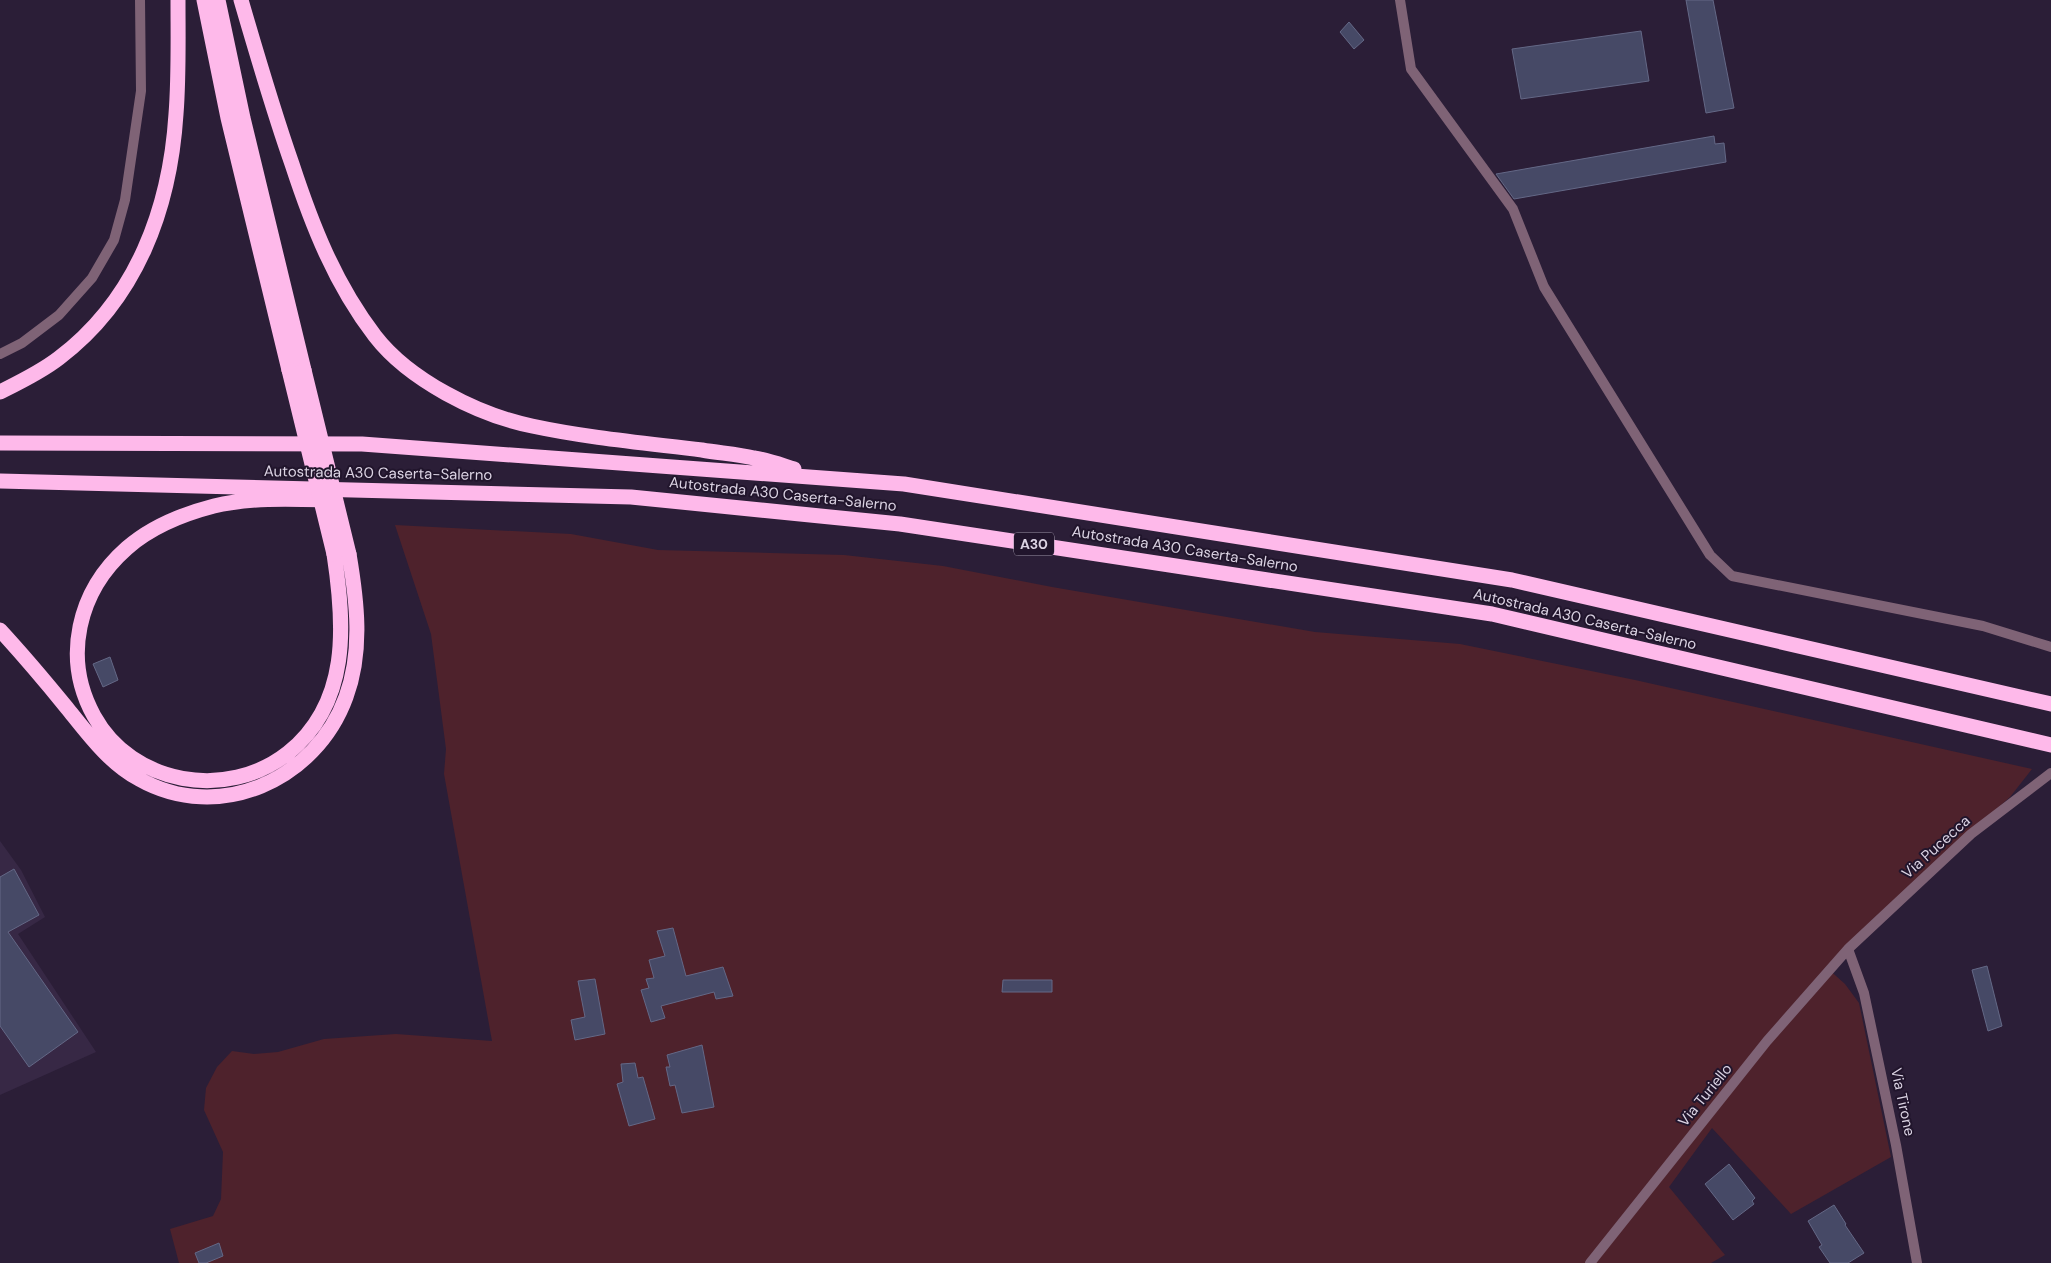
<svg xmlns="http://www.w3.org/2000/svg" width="2051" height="1263" viewBox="0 0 2051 1263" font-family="'DM Sans',sans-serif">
<rect width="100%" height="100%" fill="#2b1e37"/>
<!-- built -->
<path fill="#372845" d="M0,841L21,870L45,917L18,934L96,1052L0,1095Z"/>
<!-- green -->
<path fill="#4e222c" d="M395,525L571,534L658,550L844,555L943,566L1052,587L1315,632L1460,644L1635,680L2032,769L2010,797L1872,920L1826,967L1845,984L1859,1003L1891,1157L1791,1214L1712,1128L1669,1187L1725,1255L1711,1263H179L170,1229L213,1216L221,1199L223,1152L204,1110L206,1088L217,1067L232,1051L254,1054L278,1052L324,1039L396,1034L492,1041L444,774L446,749L431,634Z"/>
<!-- building -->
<path fill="#464966" stroke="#646886" d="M1686,0H1713L1734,108L1706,113Z
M1349,22L1364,40L1354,49L1340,32Z
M1641,31L1649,81L1521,99L1512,49Z
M1714,136L1715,144L1724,143L1726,162L1514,199L1496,174Z
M110,657L118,680L103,687L93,664Z
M14,869L39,915L8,932L78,1032L29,1067L0,1026V877Z
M673,928L686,976L723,967L733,996L716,999L714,992L661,1006L665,1018L651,1022L641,990L649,988L646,979L654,978L649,960L665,956L657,931Z
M1987,966L2002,1026L1988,1031L1972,970Z
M595,979L605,1034L575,1040L571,1020L585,1017L578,981Z
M1003,980H1052V992H1002Z
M702,1045L714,1107L682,1113L675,1085L670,1086L666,1067H670L667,1055Z
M635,1063L638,1078L643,1077L655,1119L629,1126L617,1084L623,1082L621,1064Z
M1729,1164L1755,1198L1752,1201L1754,1204L1733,1220L1705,1184Z
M1834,1205L1846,1224L1845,1225L1864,1253L1848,1263H1830L1819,1247L1822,1245L1808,1221Z
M219,1243L223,1256L206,1263H199L195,1253Z"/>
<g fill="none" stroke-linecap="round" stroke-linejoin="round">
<!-- street -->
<path stroke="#7f6376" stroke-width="10" d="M1400,0L1411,69L1513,209L1544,287L1710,555L1732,576L1983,626L2051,647
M0,354L22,343L59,315L92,278L114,240L125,200L141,91L140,0
M1848,949L1864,993L1896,1145L1917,1263
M1590,1263L1767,1041L1848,949L1971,834L2051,773"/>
<!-- highway -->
<path stroke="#feb9ea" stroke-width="15" d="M204,0L228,118L289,370
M218,0L243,118L304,370
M241,0C257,55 273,110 292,164C312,225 335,284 375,336C409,380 478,415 532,426C588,438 645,443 702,450C719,453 737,454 754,458C768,460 781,465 794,469
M0,392C20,382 41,372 59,358C137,299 170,208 176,114C179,76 178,38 178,0
M0,443L362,444L904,484L1512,580L2051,704
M0,481L631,497L900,524L1492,614L2051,745
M332,500C293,499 252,497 214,506C183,514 151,527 127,548C78,591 62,658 94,716C132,785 227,801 288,753C350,703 345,626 334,554
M0,630C23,655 45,681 67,708C88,734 109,763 139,779C219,824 316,780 346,697C363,651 357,601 349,554"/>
<!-- highway-bridge -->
<path stroke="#feb9ea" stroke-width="15" d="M289,370L334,554
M304,370L349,554"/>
</g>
<g text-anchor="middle" stroke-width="4" stroke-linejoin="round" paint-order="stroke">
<!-- shield labels -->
<rect fill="#21152c" stroke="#a39aac" stroke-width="1" x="1014" y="532.5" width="40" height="23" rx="4"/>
<g font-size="14" font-weight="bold" fill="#dbd3e3">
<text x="1034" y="549">A30</text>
</g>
<!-- street labels -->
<g font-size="15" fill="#dbd3e3" stroke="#21152c">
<text transform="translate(378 473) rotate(1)" y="5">Autostrada A30 Caserta-Salerno</text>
<text transform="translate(783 494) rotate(6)" y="5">Autostrada A30 Caserta-Salerno</text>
<text transform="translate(1185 549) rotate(9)" y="5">Autostrada A30 Caserta-Salerno</text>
<text transform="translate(1585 619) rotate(13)" y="5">Autostrada A30 Caserta-Salerno</text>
<text transform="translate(1936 847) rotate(-42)" y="5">Via Pucecca</text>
<text transform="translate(1705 1095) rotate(-51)" y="5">Via Turiello</text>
<text transform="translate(1903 1102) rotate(78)" y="5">Via Tirone</text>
</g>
</g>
</svg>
